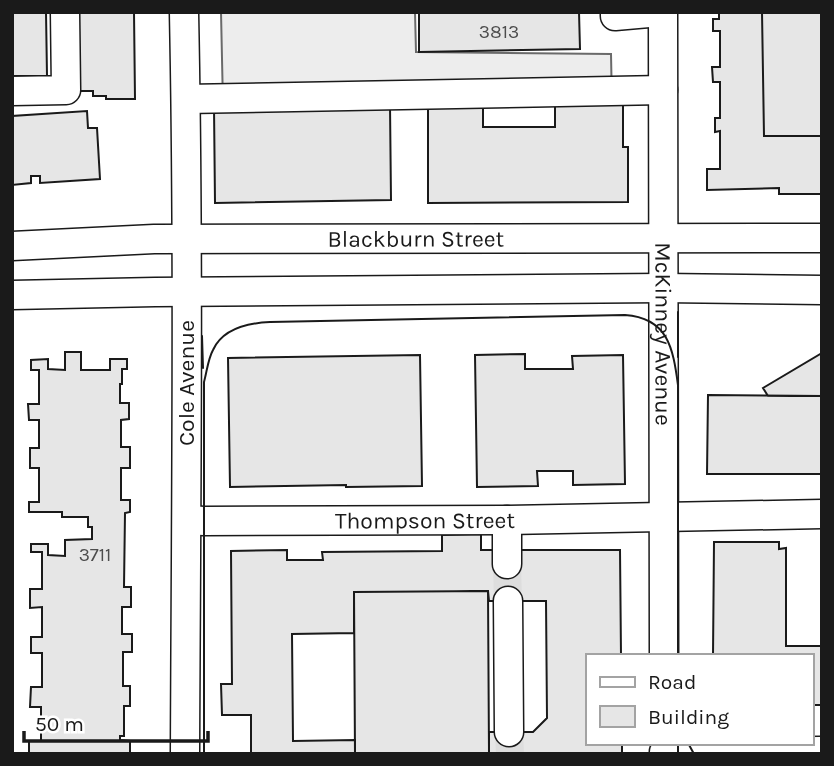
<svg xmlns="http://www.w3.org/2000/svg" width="834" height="766" viewBox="0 0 834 766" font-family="Karla,sans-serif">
<rect width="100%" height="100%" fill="#fff"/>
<!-- parking -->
<path fill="#ededed" stroke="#6a6a6a" stroke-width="2" d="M221,12H415L416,52L611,54L612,105H223Z"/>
<!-- building -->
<path fill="#e6e6e6" stroke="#1a1a1a" stroke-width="2" d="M12,12H46L47,76H12Z
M79,12H134L135,99H106V96H93V91H79Z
M419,12H579L580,49L419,52Z
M719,12H762L764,136H822V194H779V188L707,190V169H720V131L715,132V118H720V82H713L712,67H720V31H713V19H719Z
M762,12H822V136H764Z
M555,104H623V147H628V202L428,203V107H483V127H555Z
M390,105L391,200L215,203L214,107Z
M87,111L88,128H97L100,179L40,183V176H31V183L12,185V116Z
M65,352H81V370H110V359H127V369H122V384H120V403H129V419L121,420V447H130V468H121V500H130V512L125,513L124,587H131V607H122V634H132V652H123V686H130V706H124V736H120V740L130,741V754H29V741H41V707H30L31,687H42V653H31V637H42V607L30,608V589H42V552H31V544H48V555L65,556V540L92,539V527H88V517H62V512H29V502H39V468H30V448H39V420H29L28,404H39V370H31V360L48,359V369L65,370Z
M822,353V396H768L763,388Z
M525,354V369H573L572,356L623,355L625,484L573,485V471H537L538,486L477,487L475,355Z
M420,355L422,486L346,487V485L230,487L228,358Z
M708,395L822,396V474H707Z
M481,534V550H620L621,656H587V743H622V754H489V732H533L547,718L546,601H489L488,591L354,592V633L292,634L293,741L355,740V754H251V715H222L221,684H232L231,551L287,550V560H323L322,552L442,551V535Z
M714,542H779V549L786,548V646H822V705H811V656H713Z
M488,591L489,754H355L354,592Z"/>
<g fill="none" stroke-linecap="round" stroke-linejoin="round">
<!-- minor-tunnel -->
<path stroke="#ddd" stroke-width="28" stroke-dasharray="28 14" stroke-linecap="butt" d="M507,564L508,601
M509,732L510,754"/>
<defs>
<g id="minor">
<path d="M184,12C189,259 186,507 185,754"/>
<path d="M615,12V16L660,12"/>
<path id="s1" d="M663,12L664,656"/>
<path d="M12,91L66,90L65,12"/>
<path d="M186,99L663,90"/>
<path id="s2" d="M12,246L154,239L822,238"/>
<path d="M12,295L155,292L663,288L822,290"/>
<path id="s3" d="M187,520L204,521L507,520L822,514"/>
<path d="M507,520V564"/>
<path d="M508,601L509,732"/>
<path d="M664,752L822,751"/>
</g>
</defs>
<!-- minor casing -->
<use href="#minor" stroke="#1a1a1a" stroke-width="31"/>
<!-- minor -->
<use href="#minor" stroke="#fff" stroke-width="28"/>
<!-- tram -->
<path stroke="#1a1a1a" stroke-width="2" d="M678,312V357
M202,336L203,368
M678,743V754
M688,743L694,754
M204,754V382C207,371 208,359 213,350C223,328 248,323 270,322L625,315C668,318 673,348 678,385V656"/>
</g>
<g text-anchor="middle" stroke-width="5" stroke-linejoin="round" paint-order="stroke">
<!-- number labels -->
<g font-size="19" fill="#4d4d4d">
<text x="499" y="38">3813</text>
<text x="95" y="561">3711</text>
</g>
<!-- street labels -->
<g font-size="23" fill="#1a1a1a" stroke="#fff">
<text dy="8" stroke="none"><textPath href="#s2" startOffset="404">Blackburn Street</textPath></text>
<text dy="8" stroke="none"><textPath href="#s1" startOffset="322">McKinney Avenue</textPath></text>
<text transform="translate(186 383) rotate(-90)" y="8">Cole Avenue</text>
<text dy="8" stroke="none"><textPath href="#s3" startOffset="238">Thompson Street</textPath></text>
</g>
</g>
<!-- border -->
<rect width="834" height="766" fill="none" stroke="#1a1a1a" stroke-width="28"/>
<!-- legend -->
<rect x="586" y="654" width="228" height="91" fill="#ffffff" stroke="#a3a3a3" stroke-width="2"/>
<rect x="600" y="677" width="35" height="10" fill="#ffffff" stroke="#a3a3a3" stroke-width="2"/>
<text x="648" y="689" font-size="21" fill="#1a1a1a">Road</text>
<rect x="600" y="706" width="35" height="21" fill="#e6e6e6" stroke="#a3a3a3" stroke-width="2"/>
<text x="648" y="724" font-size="21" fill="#1a1a1a">Building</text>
<!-- scale -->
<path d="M24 731v10h184v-10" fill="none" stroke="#1a1a1a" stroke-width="3.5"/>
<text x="35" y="731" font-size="21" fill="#1a1a1a" stroke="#ffffff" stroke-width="5" paint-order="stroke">50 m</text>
</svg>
